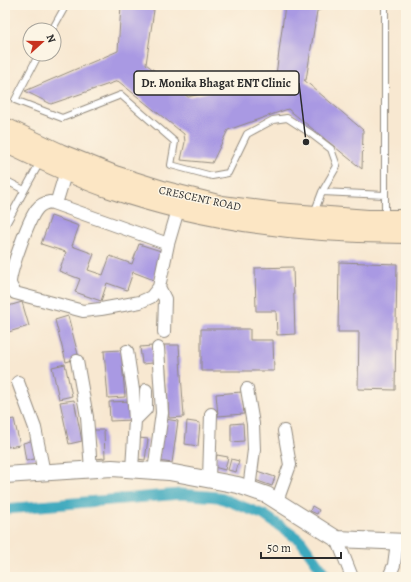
<svg xmlns="http://www.w3.org/2000/svg" width="411" height="582" viewBox="0 0 411 582" font-family="Alegreya,serif">
<rect width="100%" height="100%" fill="#fcf5e5"/>
<filter id="ink" filterUnits="userSpaceOnUse"><feTurbulence type="fractalNoise" baseFrequency=".025" numOctaves="2"/><feDisplacementMap in="SourceGraphic" scale="8" xChannelSelector="R" yChannelSelector="G"/><feConvolveMatrix kernelMatrix="1 2 1 2 8 2 1 2 1" color-interpolation-filters="sRGB"/></filter>
<filter id="wash" filterUnits="userSpaceOnUse"><feTurbulence type="fractalNoise" baseFrequency=".012" numOctaves="4" result="noise"/><feDisplacementMap in="SourceGraphic" scale="16" xChannelSelector="R" yChannelSelector="G"/><feGaussianBlur stdDeviation="0.9" result="paint"/><feColorMatrix in="noise" values="0 0 0 0 0 0 0 0 0 0 0 0 0 0 0 0 0 1.4 0 .05"/><feComposite in="paint" operator="in"/></filter>
<g filter="url(#wash)">
<rect width="100%" height="100%" fill="#f8e8d1"/>
<g fill="none" stroke-linecap="round" stroke-linejoin="round">
<!-- canal -->
<path stroke="#3ea9be" stroke-width="11" d="M5,509L180,494L218,497L264,515L301,541L327,577"/>
</g>
<g id="blocks">
<!-- building -->
<path fill="#a999e3" d="M121,5L154,10L146,64L188,97L276,75L285,5H333L317,11L306,80H304L363,130L362,169L288,109L228,130L212,163L181,160L185,142L184,134L118,81L51,104L25,91L118,51Z
M51,216L79,226L72,246L94,254L88,270L103,275L110,256L132,264L139,244L164,252L154,280L133,272L127,290L107,283L101,301L75,292L80,279L59,271L66,252L41,244Z
M339,262L397,264L395,390L358,389L359,332H338Z
M293,267L295,334L277,335L276,311H256L255,268Z
M22,302L29,326L5,333V307Z
M68,316L79,358L66,362L55,320Z
M201,329H250V340H273L274,371H201Z
M164,345H179L184,417L169,418Z
M152,346L153,363L142,364L140,347Z
M121,350L125,397L108,398L104,351Z
M65,364L72,396L59,399L52,367Z
M242,392L244,414L218,416L216,394Z
M74,400L82,441L69,444L60,402Z
M131,401L132,420L110,421L109,402Z
M14,419L20,445L8,447L5,435V421Z
M164,419L178,421L172,463L158,461Z
M187,421L200,423L198,446L185,444Z
M243,423L244,441L231,442V424Z
M93,430H104L105,458L95,459Z
M139,438L148,439L145,460L137,459Z
M34,440L38,458L26,461L23,443Z
M217,455L228,457L225,470L214,467Z
M231,459L239,461L236,472L228,470Z
M257,471L275,477L272,486L255,480Z
M312,506L319,510L317,514L310,511Z"/>
</g>
</g>
<g filter="url(#ink)">
<use href="#blocks" fill-opacity="0" stroke="#928a7e" stroke-width="1"/>
<g fill="none" stroke-linecap="round" stroke-linejoin="round">
<defs>
<path id="service" d="M52,30L66,5
M39,54L15,100L62,118L121,95L175,142L171,165L212,176L228,173L247,134L273,120L287,118L310,133L331,149L337,166L322,192L314,213
M5,180L24,190
M322,192L385,195
M385,218V5
M5,226L40,162"/>
<path id="minor" d="M56,204L66,171
M168,244L159,287L151,297L140,302L101,309L83,311L15,293C13,289 10,286 10,282C11,269 29,218 37,209C40,205 44,203 50,202L168,244L180,203
M159,287L165,299L164,332
M127,351L133,390L135,420L132,469
M77,361L87,417L91,469
M18,382L35,428L44,473
M247,389L253,424L254,450L249,489
M135,420L146,409V390
M154,471L162,413L158,348
M209,479L211,414
M277,501L290,465L284,431
M337,539L352,577
M389,577L394,565L397,542"/>
<path id="tertiary" d="M5,475L112,468L169,472L238,485L267,495L337,539L406,542"/>
<path id="secondary" d="M5,127L60,153L115,175L166,191L222,205L277,212L368,219H406
M5,143C39,159 74,177 110,189C205,222 306,234 406,234"/>
</defs>
<!-- service casing -->
<use href="#service" stroke="#928a7e" stroke-width="8"/>
<!-- minor casing -->
<use href="#minor" stroke="#928a7e" stroke-width="14"/>
<!-- tertiary casing -->
<use href="#tertiary" stroke="#928a7e" stroke-width="18"/>
<!-- secondary casing -->
<use href="#secondary" stroke="#928a7e" stroke-width="20"/>
<!-- service -->
<use href="#service" stroke="#fff" stroke-width="6"/>
<!-- minor -->
<use href="#minor" stroke="#fff" stroke-width="12"/>
<!-- tertiary -->
<use href="#tertiary" stroke="#fff" stroke-width="16"/>
<!-- secondary -->
<use href="#secondary" stroke="#fce6c4" stroke-width="18"/>
</g>
</g>
<g text-anchor="middle" stroke-width="3" stroke-linejoin="round" paint-order="stroke">
<!-- street labels -->
<g font-size="11" fill="#2b2b2b" stroke="#fcf5e5">
<text transform="translate(200 198) rotate(12)" y="4">CRESCENT ROAD</text>
</g>
</g>
<!-- callouts -->
<path fill="none" stroke="#2b2b2b" stroke-width="1.5" d="M306 142L299 83"/>
<circle fill="#2b2b2b" stroke="#fcf5e5" stroke-width="1.5" cx="306" cy="142" r="4"/>
<rect fill="#fcf5e5" stroke="#2b2b2b" stroke-width="1.5" x="134" y="71" width="165" height="24" rx="4"/>
<g font-size="12" text-anchor="middle" font-weight="bold" fill="#2b2b2b">
<text x="216" y="87">Dr. Monika Bhagat ENT Clinic</text>
</g>
<!-- margin -->
<rect width="411" height="582" fill="none" stroke="#fcf5e5" stroke-width="20"/>
<!-- north arrow -->
<g transform="translate(42 42) rotate(69)"><circle r="19" fill="#fcf5e5" stroke="#a8a49b"/>
<path d="M0-3L7 15L0 10L-7 15Z" fill="#c8321e"/>
<text y="-6" font-size="11" font-weight="bold" text-anchor="middle" fill="#2b2b2b">N</text>
</g>
<!-- scale -->
<path d="M261 552v6h80v-6" fill="none" stroke="#2b2b2b" stroke-width="2"/>
<text x="267" y="552" font-size="12" fill="#2b2b2b" stroke="#fcf5e5" stroke-width="3" paint-order="stroke">50 m</text>
</svg>
